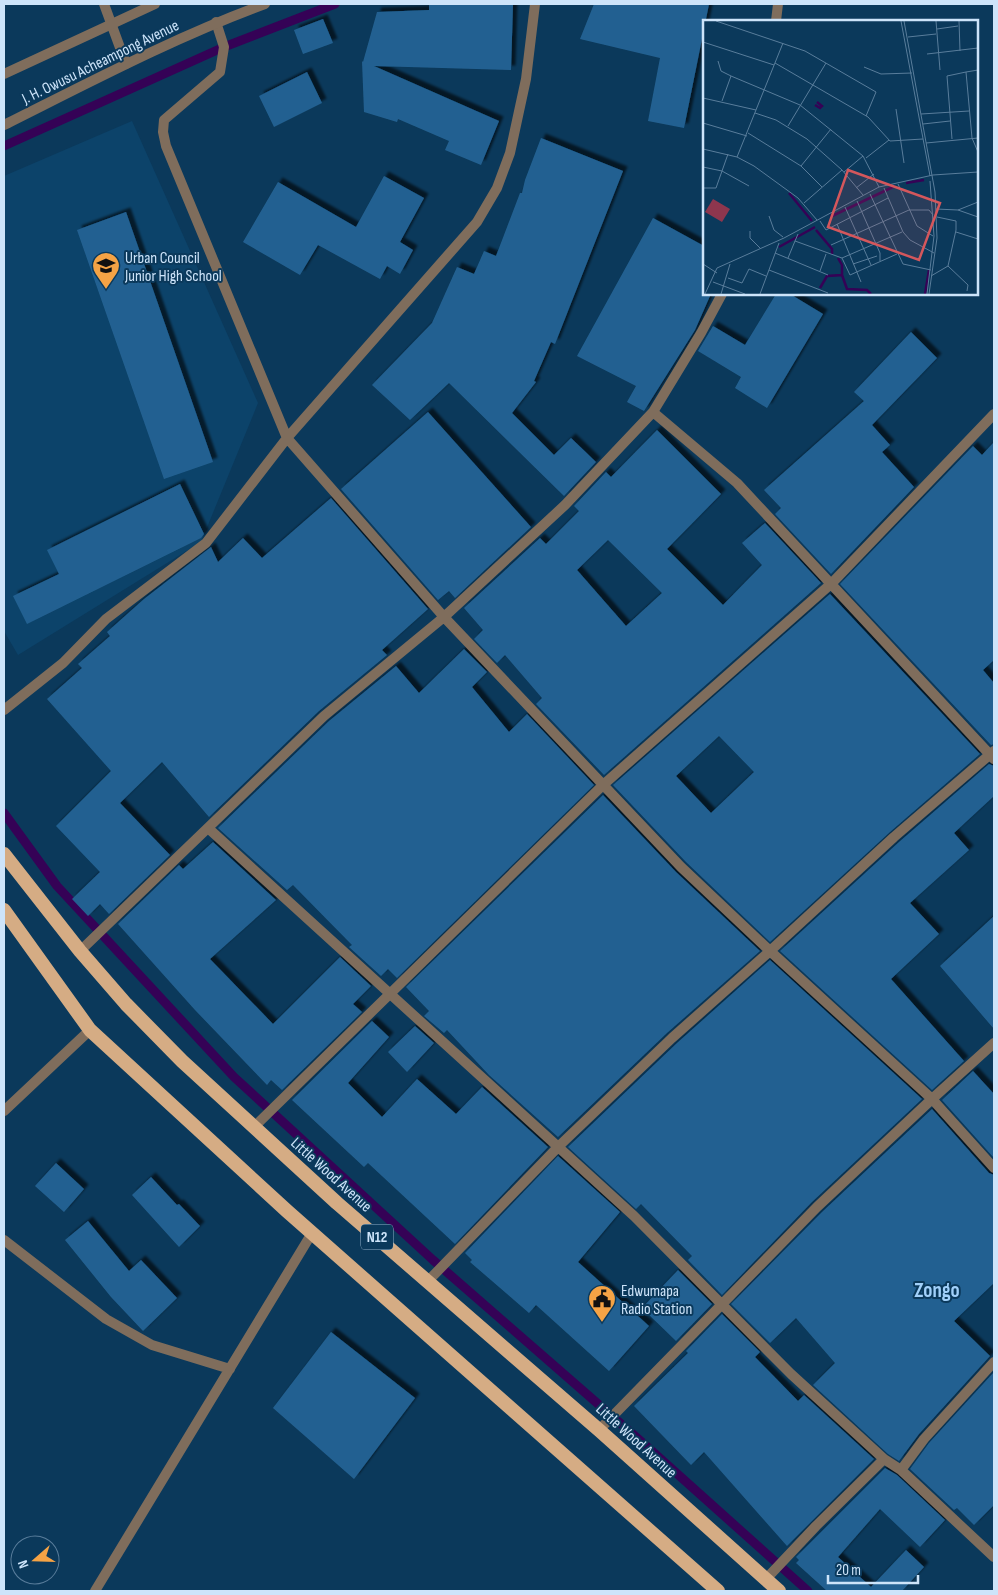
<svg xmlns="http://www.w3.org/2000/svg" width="998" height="1595" viewBox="0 0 998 1595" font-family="'Sofia Sans Condensed',sans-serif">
<defs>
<filter id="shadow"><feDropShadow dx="4.5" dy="-4.5" stdDeviation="1" flood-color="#0009"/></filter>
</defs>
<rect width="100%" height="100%" fill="#0b395b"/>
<!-- built -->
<path fill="#0c436a" d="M132,121L258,403L201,542L18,655L4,631V176Z"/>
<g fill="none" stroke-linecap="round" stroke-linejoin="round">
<!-- stream -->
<path stroke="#350256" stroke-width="9" d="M4,146L224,47L335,4
M4,813L57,886L234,1077L433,1260L644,1444L808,1591"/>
</g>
<!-- building -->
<path fill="#246191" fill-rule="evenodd" filter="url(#shadow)" d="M429,4H513L511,70L374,66L499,121L481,165L445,150L449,141L398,119L397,122L364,112L362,61L363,62L377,12L429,10Z
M594,4H709L684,128L648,121L660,58L580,39Z
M323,19L333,43L303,54L294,30Z
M307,72L322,103L274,127L259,96Z
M541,138L623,171L555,344L551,342L534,381L536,382L512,413L554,455L571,438L596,462L564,496L449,383L410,420L372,385L432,323L457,267L474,274L484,251L496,256L520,193H522L525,180Z
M384,176L424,198L400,242L413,250L400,274L387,266L380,279L318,245L300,275L243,242L278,182L356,227Z
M126,212L213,462L164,479L77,230Z
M653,218L704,246V294L710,296L695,330L644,411L627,402L636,386L577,356Z
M776,294H790L823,314L767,408L735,388L741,377L698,351L713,326L745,345Z
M911,332L937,358L872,425L890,445L882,452L914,487L831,574L775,514L781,508L764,490L864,401L854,392Z
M428,412L531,527L455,598L449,591L438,600L341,489Z
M657,430L721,494L667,549L723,605L762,565L742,543L765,523L821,583L604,775L536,704L542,698L505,655L497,663L474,639L483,630L464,608L540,538L546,544L579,511L574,506L606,472L611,477ZM608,540L662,593L626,626L577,570Z
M994,442V660L983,670L994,683V744L991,745L840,584L973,446L982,455Z
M180,484L204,534L201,538L27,624L13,596L59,574L47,550Z
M331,498L428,609L382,650L387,655L319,711L209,817L162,762L120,803L170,855L109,914L100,904L88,916L72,899L100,872L56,826L111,771L47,699L82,668L78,664L110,636L107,632L144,599L211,547L218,562L243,538L262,558Z
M830,594L980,754L890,832L770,942L686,862L613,785ZM719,736L754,772L711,813L676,776Z
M464,649L487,672L472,687L509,732L527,714L594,785L397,978L388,969L381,976L349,947L352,945L293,885L287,890L218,828L329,721L396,666L419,693Z
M989,764L994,766V796L954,833L969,850L910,903L939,934L891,979L964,1061L932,1090L780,951L899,842Z
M603,795L676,872L760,951L667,1033L558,1137L489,1075L447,1030L444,1033L424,1016L429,1011L406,987Z
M213,842L276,900L210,959L273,1024L340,957L371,986L353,1004L362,1012L282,1090L271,1080L267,1085L195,1010L118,924L179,865L183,869Z
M994,916V1029L940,966Z
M770,960L922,1099L812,1202L722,1295L688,1260L692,1256L641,1204L636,1209L568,1147L677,1043Z
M372,1021L389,1037L348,1083L382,1117L417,1079L456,1114L482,1087L548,1147L455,1244L368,1163L364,1167L292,1100Z
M415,1026L434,1043L407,1072L388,1052Z
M973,1071L994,1094V1158L942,1100Z
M932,1109L989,1173L994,1175V1283L954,1321L990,1356L919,1434L899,1461L888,1454L813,1385L835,1363L796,1318L770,1343L731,1304L822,1212Z
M558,1156L620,1212L578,1262L649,1326L609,1371L536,1305L529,1313L470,1262L472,1260L465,1253Z
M56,1163L84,1189L64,1212L35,1186Z
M151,1177L177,1205L179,1204L200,1226L179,1247L132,1195Z
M88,1221L129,1271L141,1260L177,1298L143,1331L111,1297L65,1240Z
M678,1270L712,1304L676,1341L642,1308Z
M722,1314L760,1352L755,1357L798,1401L804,1395L874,1459L787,1546L704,1452L691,1465L634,1406L688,1353L686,1351Z
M331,1332L415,1398L354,1479L273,1408Z
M994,1372V1505L974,1525L957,1508L954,1510L910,1469L929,1443Z
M885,1468L897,1475L945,1520L920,1547L880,1509L838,1557L871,1587L906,1550L924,1567L902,1591H827L796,1563L799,1560L796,1557Z"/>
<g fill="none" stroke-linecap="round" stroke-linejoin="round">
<!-- minor -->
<path stroke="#7f6d5c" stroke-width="10" d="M104,4L126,64
M776,21L778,4
M216,22L224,47L220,72L164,120L163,132L166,146L287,438L444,617L681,867L770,951L932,1099L994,1168
M653,412L737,483L994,759
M4,710L63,663L106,619L206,543L287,438L477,222L497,188L510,153L526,79L535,4
M208,828L634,1216L791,1374L884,1459L901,1470L994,1557
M80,951L324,716L444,617L565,505L653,412L701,333L722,294
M4,1111L90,1030
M254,1127L603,785L832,583L994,414
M4,1240L106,1319L152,1345L230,1369
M428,1281L559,1146L672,1038L770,951L894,837L994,751
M599,1430L817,1207L932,1099L994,1043
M901,1470L924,1439L994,1362
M766,1579L816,1526L884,1459
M95,1591L312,1233"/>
<!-- tertiary -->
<path stroke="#7f6d5c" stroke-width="10" d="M4,74L155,4
M4,125C90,82 175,37 265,4"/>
<!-- trunk -->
<path stroke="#d5ac84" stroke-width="14" d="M4,854L80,951L126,1004L182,1061L337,1203L599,1430L779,1591
M4,910L90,1030L287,1211L718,1591"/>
</g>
<!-- icons -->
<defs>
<symbol id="school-pin" viewBox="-11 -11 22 30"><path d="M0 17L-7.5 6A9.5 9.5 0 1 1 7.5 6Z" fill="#f5a345" stroke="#0b395b"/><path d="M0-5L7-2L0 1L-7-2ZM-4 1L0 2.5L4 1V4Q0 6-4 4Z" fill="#111"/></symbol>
<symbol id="civic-pin" viewBox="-11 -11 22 30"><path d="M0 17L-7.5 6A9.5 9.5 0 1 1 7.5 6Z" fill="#f5a345" stroke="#0b395b"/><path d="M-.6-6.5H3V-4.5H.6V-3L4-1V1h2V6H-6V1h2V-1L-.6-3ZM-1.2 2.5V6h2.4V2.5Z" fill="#111"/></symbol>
</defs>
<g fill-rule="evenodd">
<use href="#school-pin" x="90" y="250" width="32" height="43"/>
<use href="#civic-pin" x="586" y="1283" width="32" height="43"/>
</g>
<g text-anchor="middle" stroke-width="4" stroke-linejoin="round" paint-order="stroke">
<!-- shield labels -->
<rect fill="#0b395b" stroke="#93b1ca" stroke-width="1" x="361" y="1224.5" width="32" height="25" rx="4"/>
<g font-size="15" font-weight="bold" fill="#cde4fa">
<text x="377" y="1242">N12</text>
</g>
<!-- street labels -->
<g font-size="16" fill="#cde4fa" stroke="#0b395b">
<text transform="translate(100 61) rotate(-26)" y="6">J. H. Owusu Acheampong Avenue</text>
<text transform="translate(332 1174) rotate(42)" y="6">Little Wood Avenue</text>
<text transform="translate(637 1440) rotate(42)" y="6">Little Wood Avenue</text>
</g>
<!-- poi labels -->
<g font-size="16" fill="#cde4fa" stroke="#0b395b" text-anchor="start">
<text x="125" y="263">Urban Council<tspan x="125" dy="18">Junior High School</tspan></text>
<text x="621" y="1296">Edwumapa<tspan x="621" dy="18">Radio Station</tspan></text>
</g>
<!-- district labels -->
<g font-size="21" font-weight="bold" fill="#a1d0fa" stroke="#0b395b">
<text x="937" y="1297">Zongo</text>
</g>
</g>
<!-- overview -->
<g transform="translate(703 20)">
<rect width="275" height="275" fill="#0b395b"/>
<path d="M10,179L27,189L19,202L2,192Z" fill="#8e364e"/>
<path fill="none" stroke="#350256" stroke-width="2.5" d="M112,85L117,88L119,86L114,82M203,163L221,160M86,173L109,201M127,197L192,166M113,210L129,229V234M76,227L112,207M139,255L144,269L164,270L168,274M117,268L124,256L139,255V245L135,238M222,274L226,250"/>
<path fill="none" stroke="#597d9b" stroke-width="1" d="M13,1L102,31L173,72L163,96M198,1L227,156M201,1L232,172L234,218L226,274M233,1L237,50M256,1L257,31M234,9L255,6M205,17L233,14M0,22L71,45M224,34L275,28M15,41L18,51L28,56M72,43L165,97L187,121L220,119M161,47L178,54L209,53M275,50L263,52L269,118L275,132M0,78L53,90M19,81L28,56L97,85L160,136L176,167M193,89L201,143M52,93L73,100L104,119L139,150L160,175M218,94L266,91M0,103L44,116M220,104L247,101M85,106L123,43M45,113L98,146L119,167M249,119L244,56L263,52M223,123L275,118M0,129L34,137L51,146L95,178L114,200M34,137L80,23M163,138L186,120M98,146L128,109M0,147L19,151L46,166M141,152L160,136M195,164L214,206L230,216M0,168H13L25,134M153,168L171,154M181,168L200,212L207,220L231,233M167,174L200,244L228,250M154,181L177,233V241M101,183L139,150M142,187L168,245M233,189L255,190L275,197M255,190L275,182M66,196L71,210L80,217M117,201L123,210L185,178M134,204L158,262M47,211V218L57,228M253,212L275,219M95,214L92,221L139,238L147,255L194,234M128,225L206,190H226L230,195M72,233L125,255M85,238L92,221M139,238L199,212M0,244L14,253M150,244L174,236M245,246L265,265L264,271M66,250L125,273M117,251L123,234M228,256L245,246L253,210V201L234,197M25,258L39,263L46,249L63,256M10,262L42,274M2,274L14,248L81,218L176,167L230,155L275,152M18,274L27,244M57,274L76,223M224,274L231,216L227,161"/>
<path fill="#d4575c" fill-opacity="0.15" stroke="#d4575c" stroke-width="2.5" d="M145,150L237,183L216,240L125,207Z"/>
<rect width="275" height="275" fill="none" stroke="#cde4fa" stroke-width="2.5"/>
</g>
<!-- border -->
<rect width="998" height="1595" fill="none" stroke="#cde4fa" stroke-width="10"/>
<!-- north arrow -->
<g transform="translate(35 1560) rotate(250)"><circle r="24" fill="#0b395b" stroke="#597d9b"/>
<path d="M0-4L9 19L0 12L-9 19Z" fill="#f5a345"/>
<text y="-8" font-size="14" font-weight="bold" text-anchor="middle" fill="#cde4fa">N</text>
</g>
<!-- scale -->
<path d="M828 1575v8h90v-8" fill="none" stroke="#cde4fa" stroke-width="2.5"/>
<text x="836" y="1575" font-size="15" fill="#cde4fa" stroke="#0b395b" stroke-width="4" paint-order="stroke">20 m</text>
</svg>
